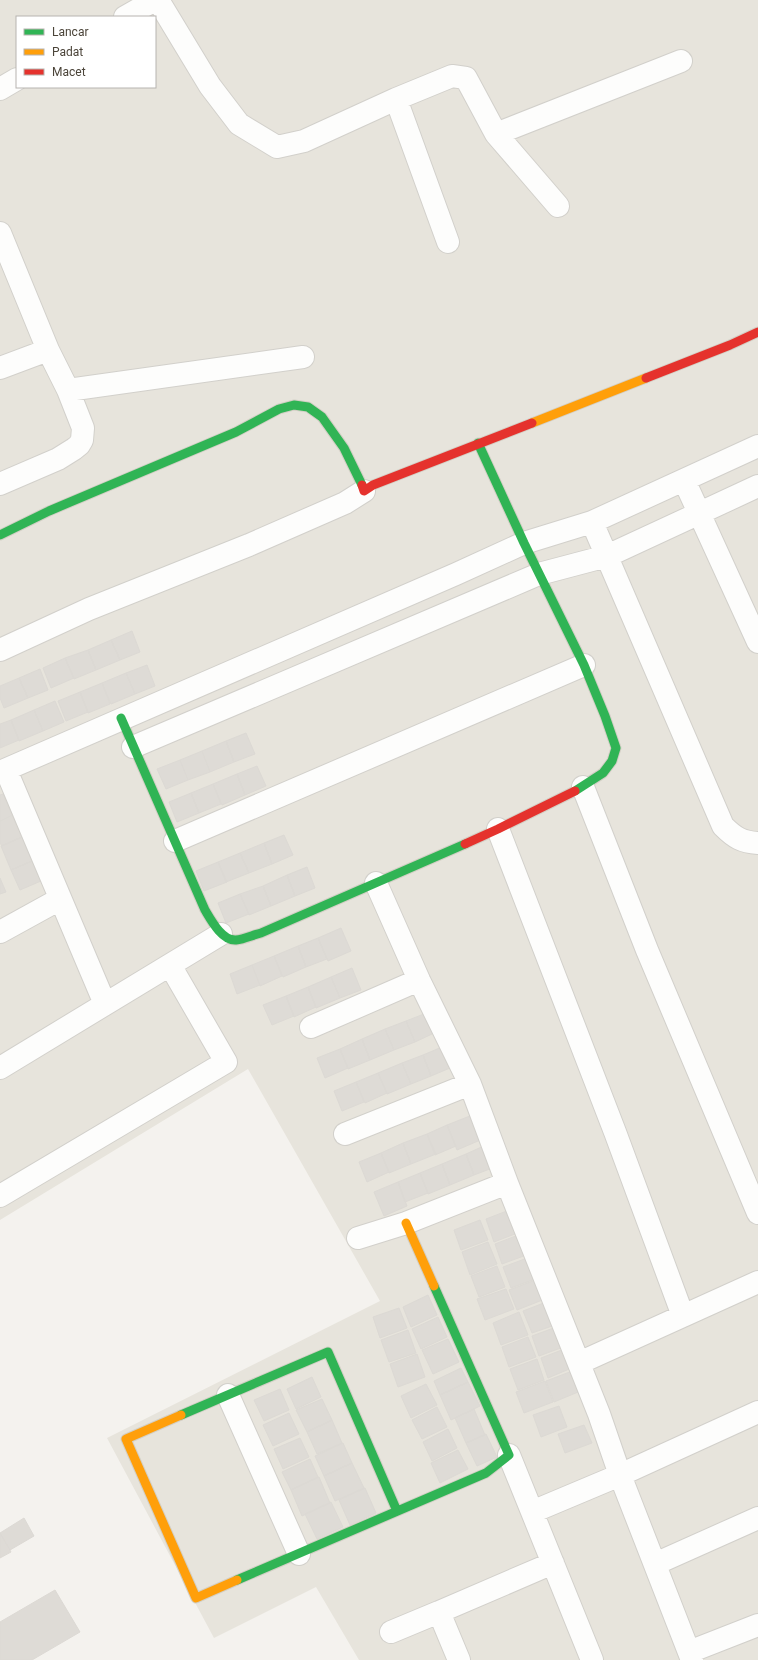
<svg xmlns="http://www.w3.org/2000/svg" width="758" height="1660" viewBox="0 0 758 1660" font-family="Roboto,sans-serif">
<rect width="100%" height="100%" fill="#f4f2ee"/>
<!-- residential -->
<path fill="#e7e4dc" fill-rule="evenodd" d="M0,0H758V1660H359L316,1587L214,1638L107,1438L380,1301L248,1069L0,1220ZM17,17H155V87H17Z"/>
<!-- building -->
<path fill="#dedbd6" stroke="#dcd9d4" d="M132,631L140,652L120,660L111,640Z
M111,640L120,660L96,670L88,650Z
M88,650L96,670L74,679L65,658Z
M65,658L74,678L51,688L43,668Z
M147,665L155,686L135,694L126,673Z
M40,669L48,690L28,698L19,678Z
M126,673L135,694L111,704L102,683Z
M19,678L28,698L4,708L0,698V686Z
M102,683L110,704L88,713L80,692Z
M80,692L88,712L66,721L58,701Z
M55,701L64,722L43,731L34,710Z
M34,710L43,731L19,741L11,720Z
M11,720L19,740L0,748V724Z
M246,733L255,754L234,762L226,741Z
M226,741L234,762L210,772L202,751Z
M202,751L210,772L188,780L180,760Z
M180,760L188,780L166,789L157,769Z
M257,766L266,786L245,795L237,774Z
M237,774L245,795L222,805L213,784Z
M213,784L221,804L199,813L191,793Z
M191,793L199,813L177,822L169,802Z
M3,794L12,815L0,821V795Z
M12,815L22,837L2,846L0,843V821Z
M284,835L293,855L272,864L264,843Z
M22,837L32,861L11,870L1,846Z
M264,843L272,864L249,873L240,853Z
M240,853L249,873L226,882L218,862Z
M32,861L41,881L20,890L11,870Z
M218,862L227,882L204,891L196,871Z
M307,867L315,888L295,896L287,875Z
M287,875L295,896L271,906L263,886Z
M0,878L6,892L0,894Z
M263,886L271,906L249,915L240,894Z
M240,894L249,914L226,923L218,903Z
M341,928L351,951L328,961L318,938Z
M318,938L327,959L306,967L298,946Z
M298,946L306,967L283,977L274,956Z
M274,956L282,976L260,986L252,965Z
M252,965L260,985L237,994L230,974Z
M352,968L361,990L340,998L331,977Z
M331,977L340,998L316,1008L308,987Z
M308,987L316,1007L294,1017L286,996Z
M286,996L294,1016L272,1025L263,1005Z
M424,1014L432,1034L415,1042L406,1021Z
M406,1021L415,1042L394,1050L385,1029Z
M385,1029L394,1050L370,1060L362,1039Z
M362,1039L370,1060L348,1069L340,1049Z
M442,1047L450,1068L431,1076L423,1055Z
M340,1049L348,1068L325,1078L317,1058Z
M423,1055L431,1076L411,1084L402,1063Z
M402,1063L411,1084L387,1094L378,1073Z
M378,1073L387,1093L365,1103L356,1082Z
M356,1082L364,1102L342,1111L334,1091Z
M475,1114L485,1138L457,1150L447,1125Z
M447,1125L456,1146L435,1155L427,1134Z
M427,1134L436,1154L411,1164L403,1143Z
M403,1143L411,1164L389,1173L381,1153Z
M486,1145L495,1167L474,1175L466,1154Z
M381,1153L389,1172L367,1182L359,1162Z
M466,1154L474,1175L450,1185L442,1164Z
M442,1164L450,1185L428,1194L420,1173Z
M420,1173L428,1193L405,1202L398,1182Z
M398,1182L407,1206L384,1216L374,1192Z
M512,1209L520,1232L494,1242L486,1219Z
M480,1220L488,1240L461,1250L454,1230Z
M521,1234L529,1254L502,1264L495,1244Z
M488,1242L497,1264L470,1275L462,1252Z
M530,1257L538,1278L511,1288L503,1267Z
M497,1266L505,1287L479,1297L471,1276Z
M538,1279L545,1299L517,1310L509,1290Z
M506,1289L514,1309L485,1320L477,1299Z
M428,1295L437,1315L411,1327L403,1307Z
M549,1301L558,1324L532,1333L523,1311Z
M399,1308L407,1328L380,1338L373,1317Z
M519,1312L528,1335L501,1345L493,1323Z
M438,1317L447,1337L421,1349L412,1329Z
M559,1326L566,1346L539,1356L532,1336Z
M408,1330L416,1353L389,1362L381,1340Z
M528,1337L536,1357L509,1367L502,1347Z
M448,1339L459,1362L433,1374L422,1350Z
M567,1348L574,1367L548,1378L541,1358Z
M417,1354L425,1377L398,1387L390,1364Z
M537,1359L544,1380L518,1390L510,1369Z
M461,1368L468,1382L440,1395L434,1381Z
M575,1370L583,1390L554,1402L546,1381Z
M312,1377L321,1397L296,1409L287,1389Z
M545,1381L553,1402L524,1413L516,1392Z
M468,1382L480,1406L451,1420L440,1395Z
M426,1384L437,1405L411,1418L401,1396Z
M280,1389L289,1410L264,1421L254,1400Z
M322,1399L332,1420L307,1432L296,1410Z
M559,1406L567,1427L541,1437L533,1415Z
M437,1407L447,1427L422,1439L412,1420Z
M474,1409L485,1435L466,1443L455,1418Z
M289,1413L299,1434L273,1446L263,1425Z
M332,1420L342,1443L317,1454L307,1432Z
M584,1425L592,1443L565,1453L558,1434Z
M448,1429L457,1448L432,1461L423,1442Z
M486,1434L497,1457L477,1466L466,1443Z
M300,1438L309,1457L283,1469L274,1449Z
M343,1443L352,1463L324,1476L315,1456Z
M458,1450L468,1469L440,1483L431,1463Z
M310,1459L318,1477L291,1490L282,1472Z
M352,1463L364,1488L335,1501L324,1476Z
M319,1477L330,1503L302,1516L291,1490Z
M365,1488L376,1513L350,1525L339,1500Z
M331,1502L343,1527L317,1539L305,1514Z
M24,1518L34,1536L10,1550L0,1533Z
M0,1533L11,1552L0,1558Z
M55,1590L80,1632L32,1660H0V1622Z"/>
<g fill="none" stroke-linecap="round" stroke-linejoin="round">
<defs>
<path id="street" d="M158,0L210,86L239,124L277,147L304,141L396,99L452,76L466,78L496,134L681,61
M125,17L155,0
M0,89L17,79
M396,99L448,242
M496,134L558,206
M0,233L48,350L0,368
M68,390L303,357
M684,480L758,642
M0,484L58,459L74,449L79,445L82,440L83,428L68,390L48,350
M592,522L723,826C735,838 742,842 758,843
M0,650L89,609L249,545L345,503L364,491
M133,747L539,574L607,556L758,486
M6,770L105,1004
M0,772L456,574L524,543L592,522L758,446
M583,787L647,950L758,1213
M498,829L615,1132L683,1316
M175,841L584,665
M376,883L419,980L470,1084L507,1183L599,1414L620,1475L692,1660
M0,932L60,899
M311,1027L419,980
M0,1068L221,934
M345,1134L470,1084
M0,1196L226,1062L170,965
M358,1238L406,1223L507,1183
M579,1363L758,1282
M228,1395L299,1554
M509,1455L592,1660
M532,1512L620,1475L758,1412
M655,1564L758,1518
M391,1632L439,1612
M689,1652L758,1625
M459,1660L439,1612L553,1563"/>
<path id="fast" d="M478,443L524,543L584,665L605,716L616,748L612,761L603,773L575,791
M0,535L49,511L236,432L279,409L294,405L308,407L322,417L344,448L362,485
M121,718L205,910C211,920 222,941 236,940C244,939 253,935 261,933L465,844
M181,1415L328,1352L397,1511
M237,1580L486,1473L509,1455L434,1286"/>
<path id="slow" d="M532,423L646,378
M406,1223L434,1286
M181,1415L126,1439L196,1598L237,1580"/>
<path id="jam" d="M646,378L730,345L758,332
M362,485L364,491L373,485L532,423
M465,844L498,829L575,791"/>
</defs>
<!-- street casing -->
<use href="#street" stroke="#d2d0cb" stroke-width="24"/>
<!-- fast casing -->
<use href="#fast" stroke="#d3cfc5" stroke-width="11"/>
<!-- slow casing -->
<use href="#slow" stroke="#d3cfc5" stroke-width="11"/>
<!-- jam casing -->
<use href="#jam" stroke="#d3cfc5" stroke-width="11"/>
<!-- street -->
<use href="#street" stroke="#fdfdfc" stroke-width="22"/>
<!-- fast -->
<use href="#fast" stroke="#30b455" stroke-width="9"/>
<!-- slow -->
<use href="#slow" stroke="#ff9f0a" stroke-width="9"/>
<!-- jam -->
<use href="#jam" stroke="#e5322d" stroke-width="9"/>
</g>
<!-- legend -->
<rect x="16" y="16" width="140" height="72" fill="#ffffff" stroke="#b7b4b0"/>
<rect x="24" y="29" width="20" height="6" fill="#30b455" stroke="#b7b4b0"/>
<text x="52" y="36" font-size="12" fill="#4b4439">Lancar</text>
<rect x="24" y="49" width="20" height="6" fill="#ff9f0a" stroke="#b7b4b0"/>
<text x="52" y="56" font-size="12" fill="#4b4439">Padat</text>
<rect x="24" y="69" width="20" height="6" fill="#e5322d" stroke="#b7b4b0"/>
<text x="52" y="76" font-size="12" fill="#4b4439">Macet</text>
</svg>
